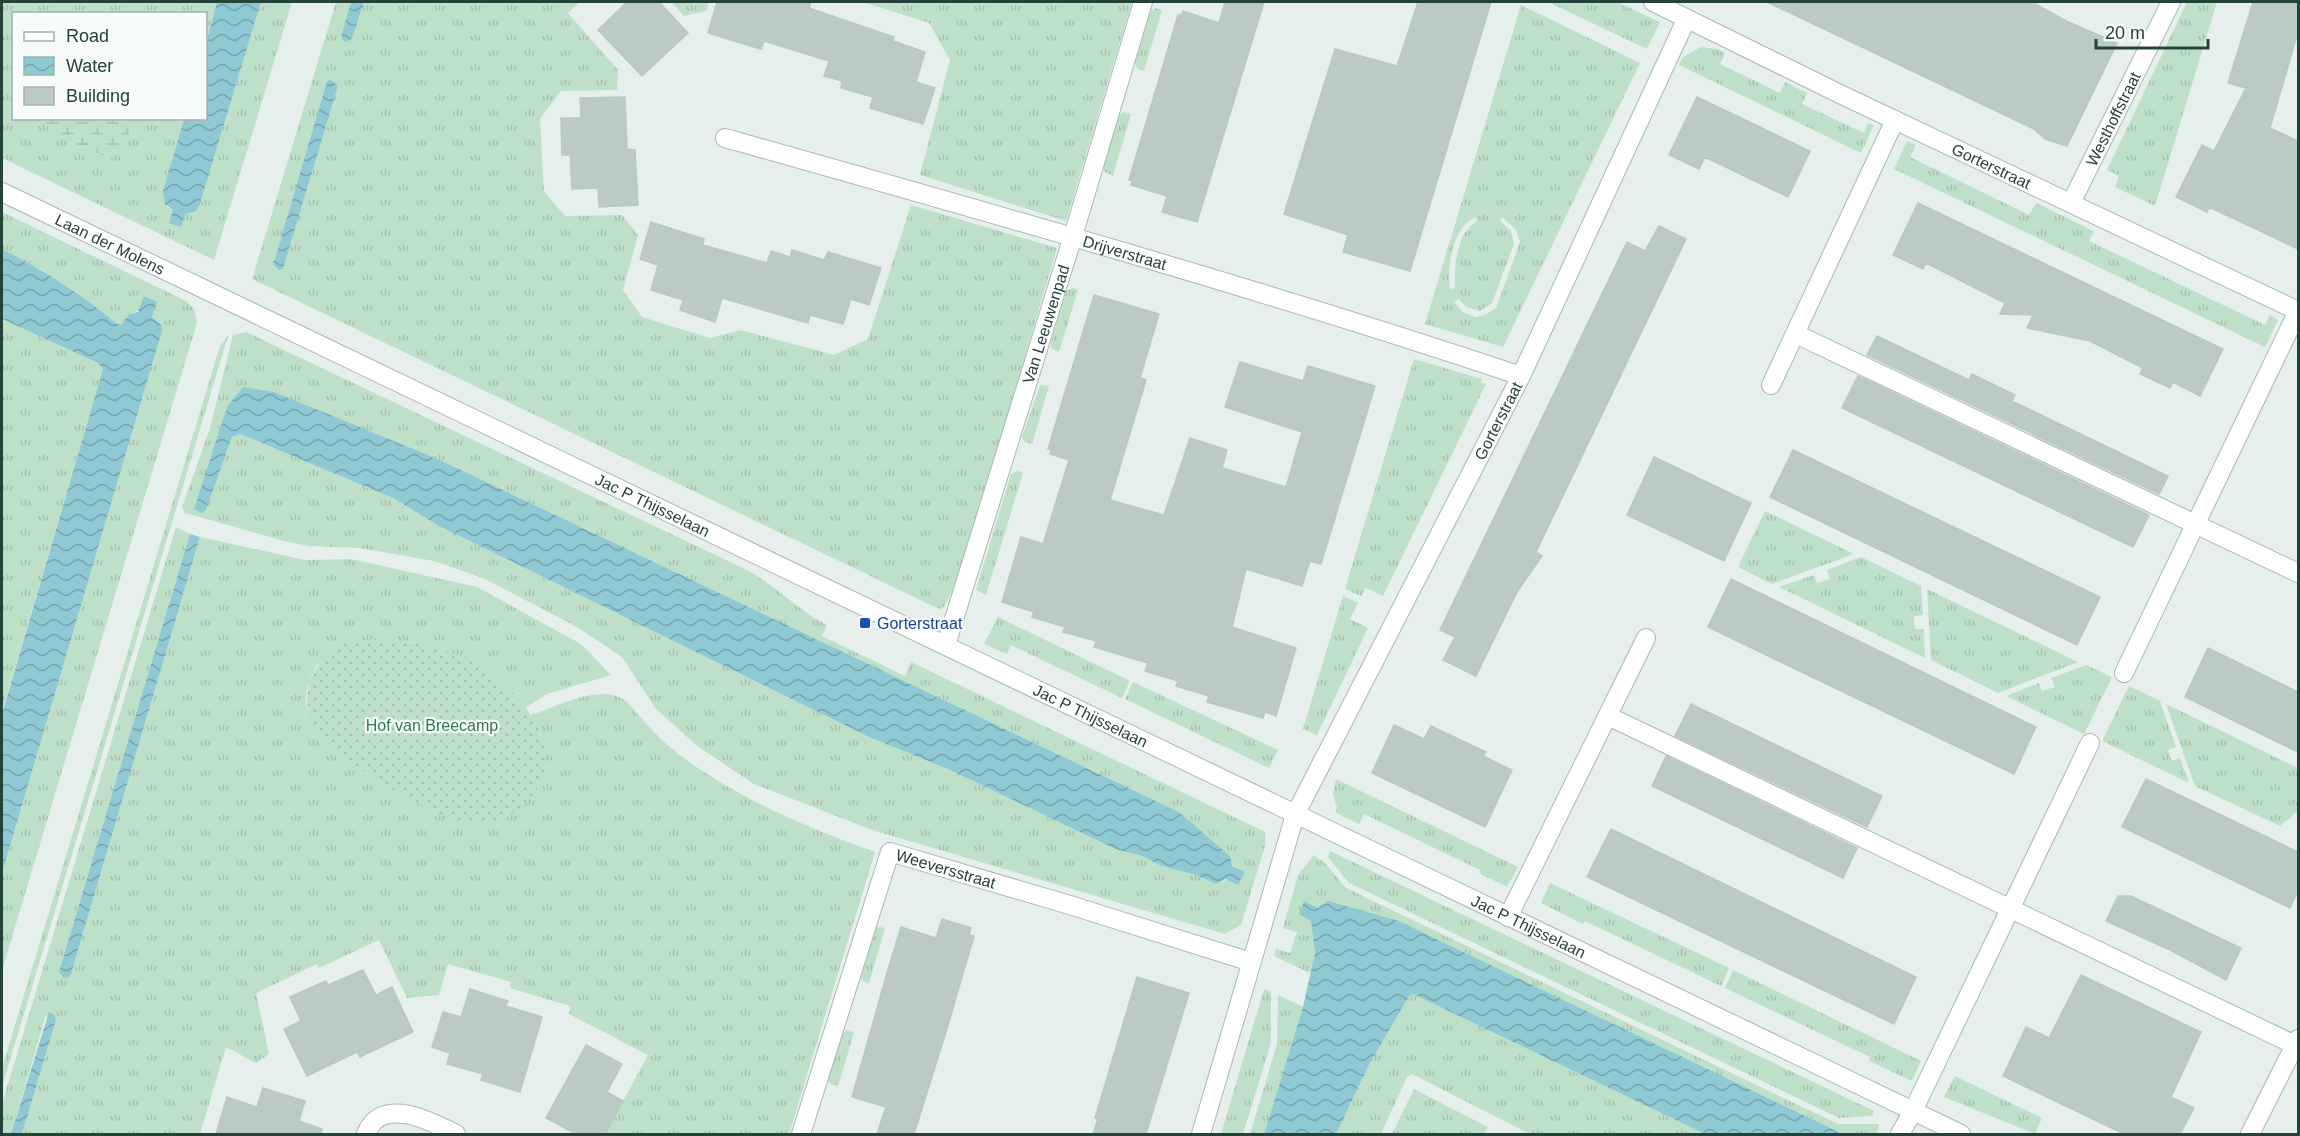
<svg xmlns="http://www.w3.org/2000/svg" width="2300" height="1136" viewBox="0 0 2300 1136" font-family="Arial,sans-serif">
<defs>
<pattern id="grass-tufts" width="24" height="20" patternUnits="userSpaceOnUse" patternTransform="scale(1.5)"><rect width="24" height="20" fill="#bfe0c8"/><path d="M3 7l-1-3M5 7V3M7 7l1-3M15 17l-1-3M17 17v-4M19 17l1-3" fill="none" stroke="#a4c1ad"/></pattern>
<pattern id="wetland-marsh" width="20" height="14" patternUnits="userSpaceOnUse" patternTransform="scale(1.5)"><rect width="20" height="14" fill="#bfe0c8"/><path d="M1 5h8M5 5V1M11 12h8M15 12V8" fill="none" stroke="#a4c1ad"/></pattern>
<pattern id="garden-dots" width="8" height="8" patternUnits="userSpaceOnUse" patternTransform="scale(1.5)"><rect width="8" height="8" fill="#bfe0c8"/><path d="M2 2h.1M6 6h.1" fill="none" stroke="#a4c1ad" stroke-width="1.8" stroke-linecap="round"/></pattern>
<pattern id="water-waves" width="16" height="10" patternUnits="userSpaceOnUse" patternTransform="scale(1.5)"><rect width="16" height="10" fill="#8ec9d4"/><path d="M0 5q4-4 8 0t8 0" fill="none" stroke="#74a5ad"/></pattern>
</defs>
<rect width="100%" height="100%" fill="#e6efeb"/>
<!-- grass -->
<path fill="url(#grass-tufts)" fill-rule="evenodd" d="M2,2H217L206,43V14H14V118L184,119L163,191L167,207L173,210L181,227L186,214L200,204L261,2H292L214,260L2,158Z
M336,2H351L341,37L352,39L364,2H580L568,13L618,70L617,90L561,91L540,119L544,191L565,216L622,215L638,235L623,290L642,317L710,338L741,330L834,355L868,339L911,205L1057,248L958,581L944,607L939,609L252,279ZM330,80L338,86L283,269H277L273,265L327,81Z
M671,2H709L706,11L684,16Z
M863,2H1132L1066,221L920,175L950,60L929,23Z
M1548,2H1617L1660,22L1647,49Z
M2187,2H2217L2155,206L2115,187L2119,176L2107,170Z
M1521,5L1640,63L1503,347L1425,324ZM1475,217L1477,221C1456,233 1454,267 1455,288L1450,289C1447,266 1452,229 1475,217ZM1502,217L1516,230L1520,242L1496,308L1485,315L1475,317L1463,312L1454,302L1459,299L1466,307L1480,311L1492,303L1514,244L1511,231L1500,221Z
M1155,8L1162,10L1144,71L1138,69L1135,64L1150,12Z
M1701,47L1717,49L1725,53L1720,64L1780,93L1785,82L1807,93L1802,104L1864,133L1868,123L1874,125L1861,153L1679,65L1683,57Z
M1123,112L1131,114L1113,176L1105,172L1103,167L1118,116Z
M1907,141L1916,145L1910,157L2029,215L2036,203L2094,231L2089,241L2265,325L2270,315L2278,320L2265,347L1894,169Z
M2,212L186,301L194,309L197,323L2,970V873L162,331L158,322L152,317L157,303L129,314L121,325L116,323C81,292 43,270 2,249Z
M1073,288L1078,290L1059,352L1051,348V342L1066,291Z
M2,319L98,363L103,369L4,705H2Z
M246,332L747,570C776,586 797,610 827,625L822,636L905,676L911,662L1265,832V846L1241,925L1225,934L872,830L752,783L696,745L656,709L622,657L577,627L483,578L434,561L360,548L309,546L284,541L185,513L182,507L210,428L233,335ZM243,387L440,460L1179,812L1228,855L1232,866L1245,872L1216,884L1196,875L1161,866L1142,856L1115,849L950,770L869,737L437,525L395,499L240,434L232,437L206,510Z
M228,336L2,1087V1068L220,346Z
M1414,359L1482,379L1481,383L1486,384L1383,596L1366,588L1361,596L1345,589Z
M1040,385L1049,386L1032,444L1025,442L1022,437Z
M1018,471L1023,473L986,595L976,590L1011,474Z
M1765,511L1854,554L1772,584L1738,567Z
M176,527L190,534L60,974L61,977L70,976L200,537L305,560L351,559L477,587L581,644L611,675L547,694L525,708L489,673L460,656L412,642L378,639L317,664C313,674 307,685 306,695C301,747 416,804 457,820L542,736L531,715C557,707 601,682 626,701C641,717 654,734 671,748C731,796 804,826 875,852L789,1134H605L648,1055L569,1014L570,1006L510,988L511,982L448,964L439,995L407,998L379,940L319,968L317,964L256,993L269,1054L256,1063L226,1047L200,1134H22L56,1020L46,1015L11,1134H2V1104Z
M1861,557L1921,586L1923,615L1914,616L1915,629H1924L1925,658L1779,587L1814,575L1817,583L1830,579L1827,570Z
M1927,589L2078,662L1998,693L1931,660Z
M1343,596L1358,603L1350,619L1368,628L1317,735L1303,729Z
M998,617L1130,681L1122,698L1011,645L1007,654L984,644Z
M2086,665L2112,677L2084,734L2006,696L2039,683L2042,691L2055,687L2051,678Z
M1133,682L1278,750L1269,768L1125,699Z
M2129,686L2160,701L2176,747L2168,750L2172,761L2180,758L2189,783L2102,741Z
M2166,704L2298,768V811L2280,826L2195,786Z
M1336,779L1518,867L1507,887L1479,873L1480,870L1364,814L1359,824L1335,812L1337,808L1333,794Z
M1330,851L1874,1111L1872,1116L1839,1118L1349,883L1328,857Z
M1314,855L1325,863L1346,888L1838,1124H1879L1877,1134H1843L1399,921H1311L1315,953L1310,973L1274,956L1276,949L1290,953L1297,932L1283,928L1298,875Z
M1550,883L1729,968L1721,986L1585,921L1583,924L1541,903Z
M879,927L885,928L869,983L862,981L860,974L874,929Z
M1733,970L1921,1061L1912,1081L1869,1061L1870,1057L1725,988Z
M1264,989L1271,992V1043L1243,1134H1221Z
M1411,993L1705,1134H1530L1412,1074L1407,1077L1381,1134H1336L1370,1063Z
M1278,995L1303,1007L1264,1134H1250L1277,1044Z
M847,1030L854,1033L838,1086L831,1084L828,1080L842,1034Z
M1955,1076L2042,1118L2035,1134L1944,1097Z
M1414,1089L1488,1127L1484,1134H1392Z"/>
<!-- wetland -->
<path fill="url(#wetland-marsh)" d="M39,119H133L124,151L111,158C85,149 59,139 39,119Z"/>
<!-- garden -->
<path fill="url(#garden-dots)" d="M378,639C405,640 432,645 458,655C506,675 574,741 533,795C523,808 505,821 488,822C478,823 466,823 456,820C425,811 332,757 315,730C297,699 311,660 342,645C352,640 367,640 378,639Z"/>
<!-- water -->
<path fill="url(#water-waves)" d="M217,2H261L200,204L196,211L186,214L181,227L169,223L173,210L165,204L163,191L184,119L206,118V43Z
M351,2H364L352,39L345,42L341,37Z
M330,79L338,86L283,269L279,270L273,265L327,81Z
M2,249C43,270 81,293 116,323L121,325L129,314L138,312L144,296L157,302L152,317L161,325L162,331L2,873V714L103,369L98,363L2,319Z
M243,387L274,392L440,460L1179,812L1230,856L1232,866L1245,872L1238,885L1226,879L1216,884L1196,875L1161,866L1142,856L1115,849L950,770L869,737L437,525L395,499L240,434L232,437L206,510L202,513L194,509L227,407Z
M190,534L200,537L70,977L63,978L59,972Z
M1304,901L1318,908L1328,901L1399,921L1843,1134H1705L1411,993L1370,1063L1336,1134H1264L1303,1007L1312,966L1315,953L1311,921L1299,914Z
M49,1012L55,1015L56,1020L22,1134H11Z"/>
<!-- building -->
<path fill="#bbcac4" stroke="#b8c9c2" stroke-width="1.5" d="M627,2H659L688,33L642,76L598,30Z
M717,2H811L809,8L894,37L893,41L925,52L916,82L935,88L923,124L870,108L873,97L841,88L842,81L824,76L829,61L764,41L761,49L708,33Z
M1225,2H1264L1197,222L1162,212L1167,196L1131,185L1132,181L1129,180L1178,15H1182L1183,11L1219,23Z
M1418,2H1491L1410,271L1343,252L1348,235L1284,214L1335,49L1397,66Z
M1767,2H2032L2068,22L2117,43L2067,146L2045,139L2034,129L2009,117Z
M2253,2H2298V32L2270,128L2298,141V249L2209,207L2207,212L2176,197L2202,145L2214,151L2246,88L2228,83Z
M625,97L627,149L635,150L638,205L599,207L598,188L572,189L570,155H562L561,118H581L580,98Z
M1697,97L1810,151L1788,197L1705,157L1699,169L1669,155Z
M1918,203L2223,349L2200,396L2173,382L2170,388L2140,374L2143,368L2090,341L2027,328L2033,315L2000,314L2005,303L1926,263L1923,269L1893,255Z
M651,222L704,239L703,245L767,263L771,251L790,257L792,250L824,260L828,252L881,268L869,305L851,299L843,324L810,315L808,323L722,298L715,322L680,310L683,300L651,290L658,265L640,259Z
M1659,226L1686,239L1536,552L1542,556L1517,592L1476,676L1474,675L1443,660L1455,637L1440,630L1627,242L1645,251Z
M1094,295L1159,314L1140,378L1146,380L1110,500L1164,515L1190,438L1227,450L1222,468L1286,487L1302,432L1225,407L1240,362L1303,381L1308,366L1375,386L1321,564L1310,561L1302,586L1246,569L1232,627L1296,648L1276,716L1265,712L1263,718L1207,702L1209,696L1176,686L1178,681L1145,671L1148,663L1094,647L1096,641L1063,632L1065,627L1032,617L1034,612L1002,602L1021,537L1043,544L1069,460L1050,454L1051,450L1048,449Z
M1877,336L1969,380L1972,374L2015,395L2012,401L2168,476L2159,494L1867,355Z
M1858,376L2149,515L2133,547L1842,408Z
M1793,450L2100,597L2077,645L1770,497Z
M1654,457L1751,503L1724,561L1627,515Z
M1731,579L2036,727L2014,774L1708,627Z
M2208,648L2298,692V752L2185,697Z
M1691,704L1882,796L1867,827L1675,736Z
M1394,725L1424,739L1431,726L1486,752L1483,756L1512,770L1485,827L1372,773Z
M1666,756L1857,848L1843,878L1652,786Z
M2146,779L2298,852V890L2290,908L2122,827Z
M1611,829L1916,977L1894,1024L1587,877Z
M2118,896H2131L2241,948L2226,980L2172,951L2106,921Z
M942,919L971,928L969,935L974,936L946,1032L914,1134H877L886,1107L852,1097L887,973L901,927L936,938Z
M363,970L376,995L392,987L413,1032L360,1057L357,1052L307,1076L284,1029L301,1021L290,997L326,981L328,985Z
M2081,975L2201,1032L2171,1097L2194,1108L2180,1134H2124L2003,1076L2026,1027L2049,1038Z
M1137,977L1189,993L1146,1134H1093L1098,1119L1095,1118Z
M470,989L508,1001L506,1006L542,1017L520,1092L481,1080L483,1074L447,1064L450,1053L432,1047L443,1012L461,1017Z
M586,1045L622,1064L607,1092L623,1101L605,1134H576L546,1118Z
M263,1088L305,1101L299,1121L322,1129L321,1134H216L227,1097L257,1107Z"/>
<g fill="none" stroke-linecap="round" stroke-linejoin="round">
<defs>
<path id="service" d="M1796,334L2298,573
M1771,385L1895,120
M2124,673L2298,311
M1608,716L2295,1045
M1508,917L1646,638
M1913,1111L2090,743
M2250,1134L2298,1039"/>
<g id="minor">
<path id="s1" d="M1653,2L1842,95L2298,311"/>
<path id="s2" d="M725,138C991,213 1258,288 1521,376"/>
<path id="s3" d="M2,192L1961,1134"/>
<path id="s4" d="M2071,203L2171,2"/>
<path id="s5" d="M946,645L1073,236L1143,2"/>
<path d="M366,1134C381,1095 431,1121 456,1134"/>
<path id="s6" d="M801,1134L890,852L1073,906L1251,962"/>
<path id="s7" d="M1201,1134L1295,815L1521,376L1686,20"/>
<path d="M1900,1134L1913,1111"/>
</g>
</defs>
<!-- service casing -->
<use href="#service" stroke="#a8b8b2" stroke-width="20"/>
<!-- minor casing -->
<use href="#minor" stroke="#a8b8b2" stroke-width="20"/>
<!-- service -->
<use href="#service" stroke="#fff" stroke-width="18"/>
<!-- minor -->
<use href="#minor" stroke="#fff" stroke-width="18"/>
</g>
<!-- markers -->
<rect fill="#1a4fb4" stroke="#f7fbf9" stroke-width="2" x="859" y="617" width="12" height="12" rx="3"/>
<g text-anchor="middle" stroke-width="4.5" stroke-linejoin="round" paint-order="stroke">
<!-- street labels -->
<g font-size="16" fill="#24423a" stroke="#f7fbf9">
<text dy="6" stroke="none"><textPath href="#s4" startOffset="94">Westhoffstraat</textPath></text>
<text dy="6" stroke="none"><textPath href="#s1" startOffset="376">Gorterstraat</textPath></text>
<text dy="6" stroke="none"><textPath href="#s3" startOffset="120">Laan der Molens</textPath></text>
<text dy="6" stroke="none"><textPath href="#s2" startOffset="416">Drijverstraat</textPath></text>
<text dy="6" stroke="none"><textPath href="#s5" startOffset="336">Van Leeuwenpad</textPath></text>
<text dy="6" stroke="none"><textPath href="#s7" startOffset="776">Gorterstraat</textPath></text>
<text dy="6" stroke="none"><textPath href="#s3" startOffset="722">Jac P Thijsselaan</textPath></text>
<text dy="6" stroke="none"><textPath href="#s3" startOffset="1208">Jac P Thijsselaan</textPath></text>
<text dy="6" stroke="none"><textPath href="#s6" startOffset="354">Weeversstraat</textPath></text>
<text dy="6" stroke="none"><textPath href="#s3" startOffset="1694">Jac P Thijsselaan</textPath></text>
</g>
<!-- transit labels -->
<g font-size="16" fill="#164399" stroke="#f7fbf9" text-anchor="start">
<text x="877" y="629">Gorterstraat</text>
</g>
<!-- park labels -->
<g font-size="16" fill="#2d7a4b" stroke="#f7fbf9">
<text x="432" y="731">Hof van Breecamp</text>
</g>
</g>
<!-- border -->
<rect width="2300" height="1136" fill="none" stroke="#24423a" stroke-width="6"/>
<!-- legend -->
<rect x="12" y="12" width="195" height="108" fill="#f7fbf9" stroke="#a3b1ad" stroke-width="1.5"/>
<rect x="24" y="32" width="30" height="9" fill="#ffffff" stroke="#a3b1ad" stroke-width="1.5"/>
<text x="66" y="42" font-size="18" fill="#24423a">Road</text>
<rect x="24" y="57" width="30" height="18" fill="url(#water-waves)" stroke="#a3b1ad" stroke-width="1.5"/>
<text x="66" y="72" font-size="18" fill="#24423a">Water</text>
<rect x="24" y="87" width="30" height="18" fill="#bbcac4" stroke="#a3b1ad" stroke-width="1.5"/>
<text x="66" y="102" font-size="18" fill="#24423a">Building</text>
<!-- scale -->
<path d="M2096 39v9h112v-9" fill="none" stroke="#24423a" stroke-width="3"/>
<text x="2105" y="39" font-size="18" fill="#24423a" stroke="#f7fbf9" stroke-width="4.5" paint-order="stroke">20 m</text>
</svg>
